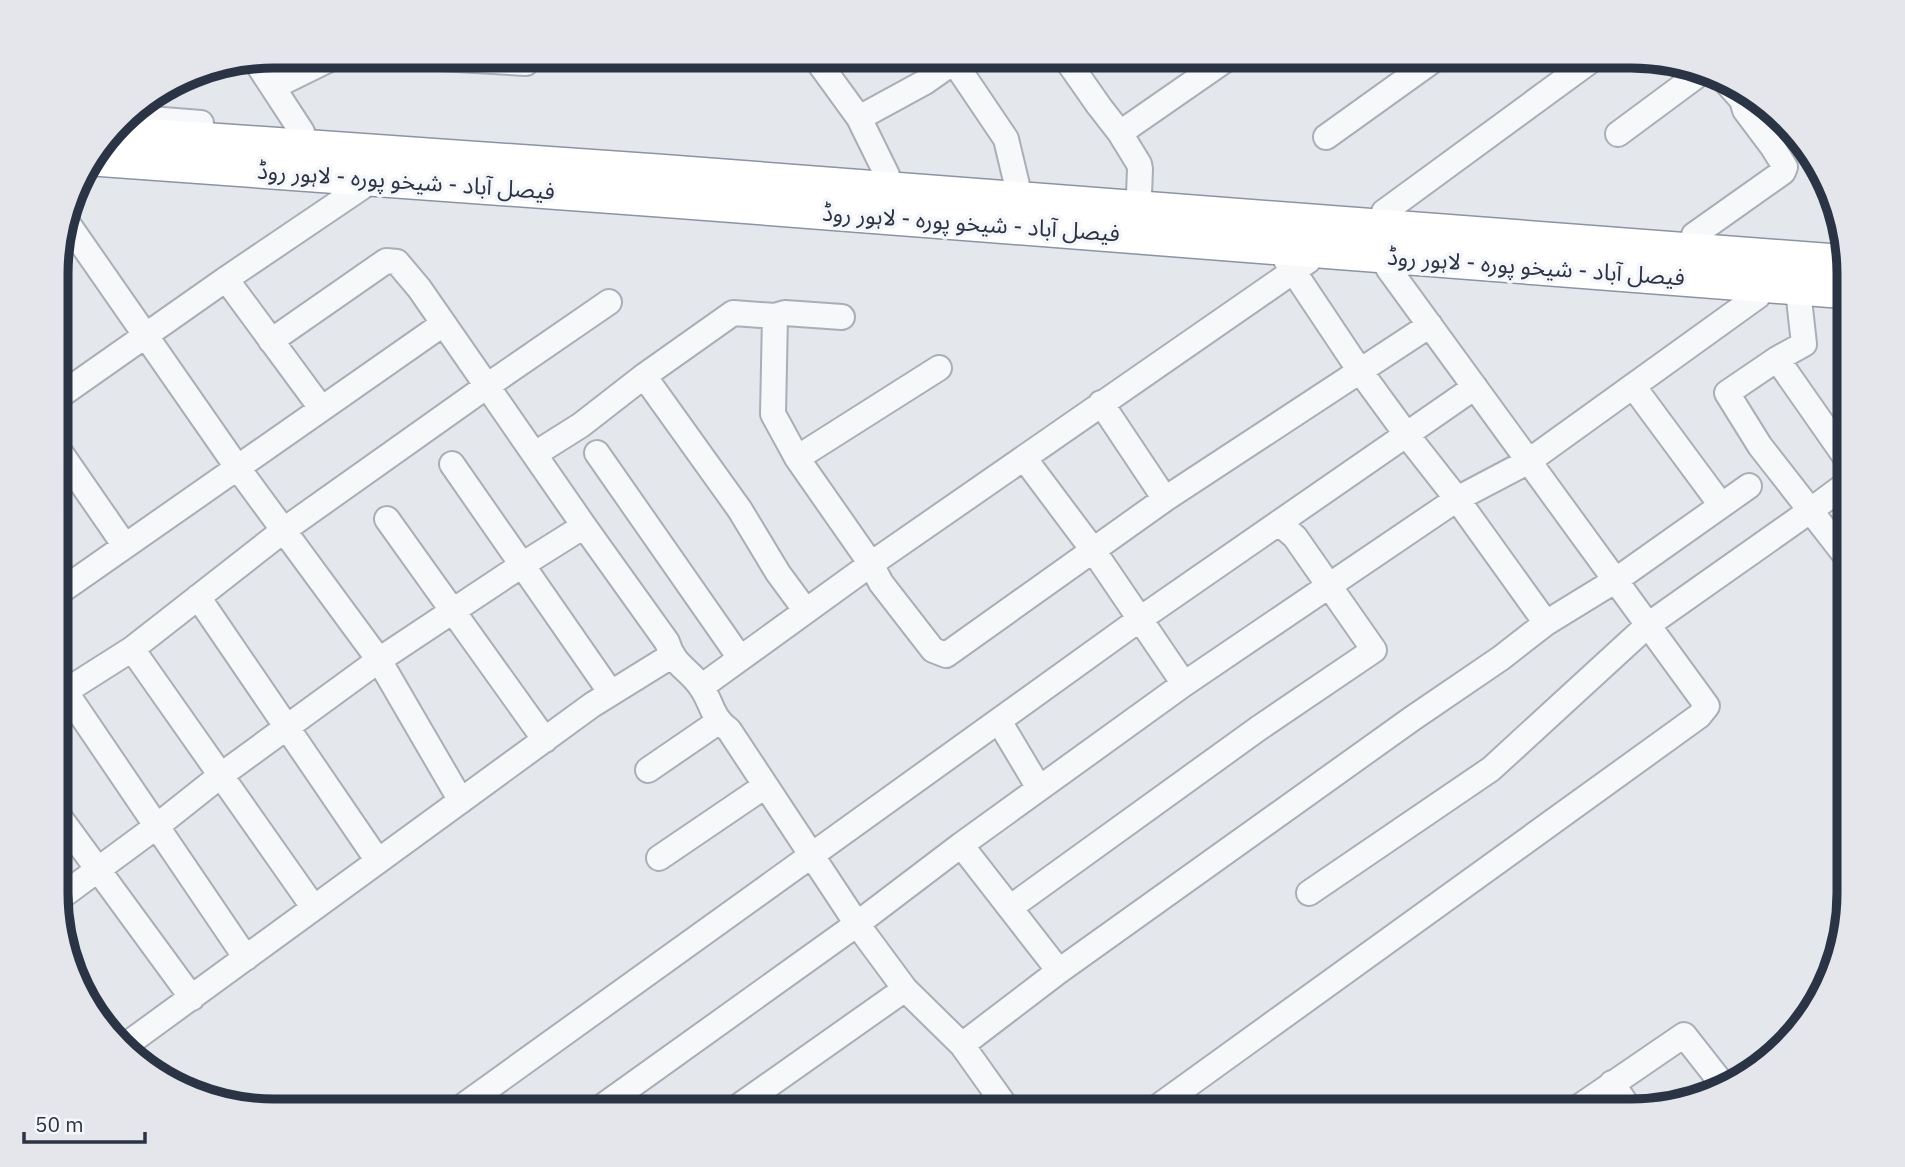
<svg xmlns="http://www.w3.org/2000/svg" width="1905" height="1167" viewBox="0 0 1905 1167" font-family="'IBM Plex Sans','Noto Sans Arabic',sans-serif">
<rect width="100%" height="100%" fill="#e4e7ec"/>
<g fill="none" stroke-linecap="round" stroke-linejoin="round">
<defs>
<path id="minor" d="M404,56L526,63
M814,56L859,118L887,175
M950,56L1006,139L1017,185
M1064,56L1099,106L1120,133L1231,56
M255,60L302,132
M273,87L336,56
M125,117L201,123
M859,118L925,82L962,56
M1120,133L1139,164L1140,169L1139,194
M1618,134L1699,74
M1326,137L1439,56
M1384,212L1597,56
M66,221L237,467L379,660L522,565L584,526
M1694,235L1783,172L1785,167L1772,146L1745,110L1742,100L1726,82
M1286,260L1360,371L1406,434L1457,499L1546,623
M1388,268L1648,625L1814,508L1849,482
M226,279L321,408
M1799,299L1804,344L1777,359L1849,462
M775,316L773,414L797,458L871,564L881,583L933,650L946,655L1165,499L1430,325
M271,341L386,261L397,262L419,288L584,526L667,642C674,666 689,669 701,687C713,704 711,717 729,730L857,924L905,989L962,1045L1009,1111
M1777,359L1727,393L1760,446L1849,560
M644,376L740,510L778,573L806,611
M1633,386L1721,505
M58,397L226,279L362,187
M1101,403L1165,499
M58,449L125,546
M597,453L740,658
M535,454L581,425L644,376L733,313L775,316L785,313L842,317
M797,458L939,368
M1024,458L1093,550L1184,684
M452,464L611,693
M387,519L545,740
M58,593L443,324
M198,597L378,861
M132,649L314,908
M701,687L871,564L1308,261
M65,691L246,958
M58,696L132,649L284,530L487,386L609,302
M999,721L1039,788
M648,770L718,722
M58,815L192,998
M961,845L1059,971
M659,858L765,786
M58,899L157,826L220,776L379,660L461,801
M1011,907L1259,728L1374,650L1295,537L1280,524
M126,1045L592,705L671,656
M962,1045L1059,971L1413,718L1501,658L1546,623L1616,580L1749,486
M1612,1083L1631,1111
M456,1111L1140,619L1475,387
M596,1111L857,924L961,845L1184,684L1457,499L1529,461L1758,296
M732,1111L905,989
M1152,1111L1699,716L1707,706L1648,625L1491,769L1309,893
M1573,1111L1684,1035L1724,1086"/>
<path id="highway" d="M112,134L657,172L1849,263
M94,158L673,200L1849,291"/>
</defs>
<!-- minor casing -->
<use href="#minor" stroke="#a9aeb7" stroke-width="28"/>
<!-- highway casing -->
<use href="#highway" stroke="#8b94a3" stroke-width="38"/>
<!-- minor -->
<use href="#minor" stroke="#f7f8fa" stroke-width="24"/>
<!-- highway -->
<use href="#highway" stroke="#fff" stroke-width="35"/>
</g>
<g text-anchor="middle" stroke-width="7" stroke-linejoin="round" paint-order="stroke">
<!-- street labels -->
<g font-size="23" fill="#2b3445" stroke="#f4f6f9">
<text transform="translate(406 181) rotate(4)" y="8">فیصل آباد - شیخو پورہ - لاہور روڈ</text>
<text transform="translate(971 223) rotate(4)" y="8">فیصل آباد - شیخو پورہ - لاہور روڈ</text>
<text transform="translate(1536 267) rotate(4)" y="8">فیصل آباد - شیخو پورہ - لاہور روڈ</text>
</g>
</g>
<!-- crop -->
<path d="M0 0H1905V1167H0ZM274 68H1631A206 206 0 0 1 1837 274V893A206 206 0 0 1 1631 1099H274A206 206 0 0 1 68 893V274A206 206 0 0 1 274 68Z" fill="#e4e6eb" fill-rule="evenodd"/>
<path fill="none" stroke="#2b3445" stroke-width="9" d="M274 68H1631A206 206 0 0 1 1837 274V893A206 206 0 0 1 1631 1099H274A206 206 0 0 1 68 893V274A206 206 0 0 1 274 68Z"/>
<!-- scale -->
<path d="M24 1132v10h121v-10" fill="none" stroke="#2b3445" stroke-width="3.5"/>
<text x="35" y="1132" font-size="21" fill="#2b3445" stroke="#f4f6f9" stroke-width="5" paint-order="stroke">50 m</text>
</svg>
